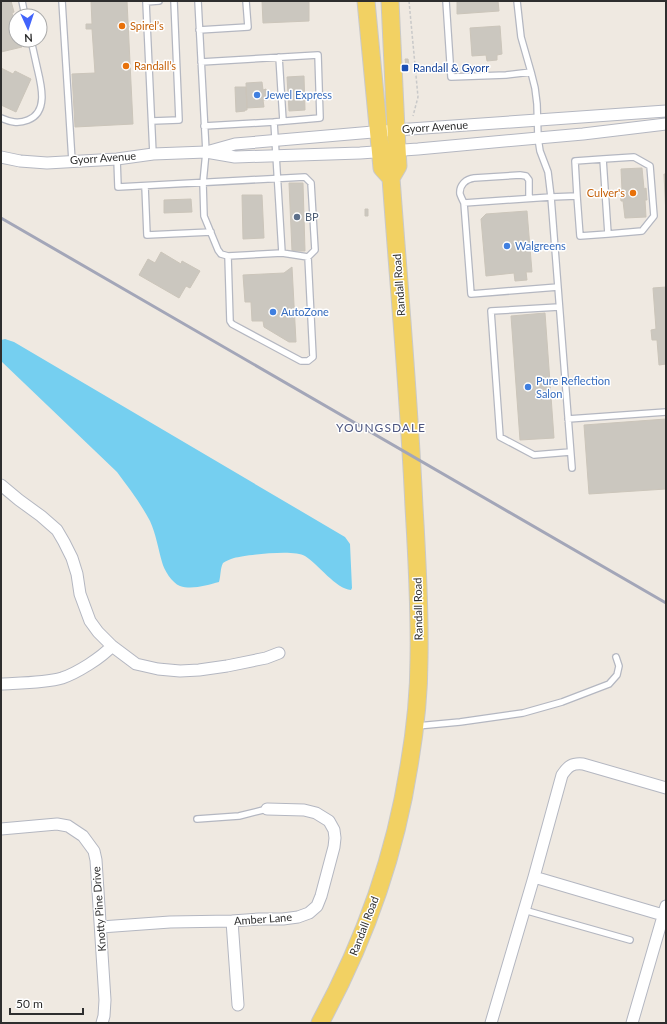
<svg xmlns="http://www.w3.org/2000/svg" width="667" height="1024" viewBox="0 0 667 1024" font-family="Lato,sans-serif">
<rect width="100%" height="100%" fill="#efe9e1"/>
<!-- water -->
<path fill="#75cff0" d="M5,339L14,342L345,537L350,544L352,588L351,590C336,589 318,564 305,556C294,549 247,555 234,558C230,559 226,561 223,563C220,569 221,575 219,582C208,585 192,590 180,586C172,583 164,570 162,562C158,548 156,534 150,521C141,504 129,488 117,472L1,361V340Z"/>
<!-- building -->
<path fill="#cbc7bf" stroke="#cbc5ba" d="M1,1H11L14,12L12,13L16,28V40H20L22,47L1,52Z
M91,1H127L133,124L75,127L72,74L95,73L92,29H86V24H92Z
M262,1H309V21L263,23Z
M457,1H498L499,11L457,14Z
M500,26L502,54L497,55V60L487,61L486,55L472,56L470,28Z
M405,59H408L409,65H406Z
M1,68L13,74L15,71L31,79L16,112L1,105Z
M304,76L305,110L289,111L287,77Z
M262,82L263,90L266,89L267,100H263L264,107L247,108L246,83Z
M235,87H246L247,110H245V111L236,112Z
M642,168L644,189L646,188L647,200H645L646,217L625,218L623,201H621L620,190H622L621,169Z
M664,174H666V216Z
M289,183H303L305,251H292Z
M242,195H262L264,238L243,239Z
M191,199L192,212L164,213V200Z
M365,209H368V216H365Z
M527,211L532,272H526L527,280L515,281L514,273L486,276L481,219L486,214Z
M161,252L181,264L182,261L200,271L190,288L186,286L179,298L139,275L148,259L155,263Z
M292,267L296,342H289L264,327L263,321H252L251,302H245L243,275L284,273Z
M666,287V364L659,365L657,340H652L651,330L656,329L653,288Z
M545,313L554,438L520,440L511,316Z
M666,419V489L589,494L584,425Z"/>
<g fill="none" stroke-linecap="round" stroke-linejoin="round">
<defs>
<path id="service" d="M22,1L25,16
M62,1L72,161
M198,1L206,152L203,183L204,216L218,250L221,254L228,256L282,253L274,122L320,118L318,55L201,62
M446,1L451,77L506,75L531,72
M517,1L521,37L531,72L535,88L537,104L538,138L540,151L548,172L551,197L572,468
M199,30L248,27L246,1
M279,57L283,121
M1,118C10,122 18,124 28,120C49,112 41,84 37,67C35,58 33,49 31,40
M152,121L179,120L174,1
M204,126L274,122
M153,154L146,2L159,1
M117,159L118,187L305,177L311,183L315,250L308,257L313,357L308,361H301L232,324L230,321L228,256
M603,159L634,157L650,166L654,216L642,231L608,234
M145,186L147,235L211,232
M464,203C463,201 461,197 460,194C459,185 466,179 474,178L520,175L526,176L529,180V198
M282,253L308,257
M558,287L471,294L464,203L551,197L577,196L580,236L608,234L603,159L575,161L577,196
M559,307L491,311L500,437L534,455L570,452
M568,419L666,412
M417,726L460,722L523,713L562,702L609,684L617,675L619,666L616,657
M197,819L239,816L267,809
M524,910L630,940"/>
<path id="minor" d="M210,151L235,144L396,130L666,111
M1,157L20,161L47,163L117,159L153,154L206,152L235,157L360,153L418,149L538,138L583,134L666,124
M1,485L19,500L41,516L57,530L64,542L72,558L77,574L80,594L90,621L98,632L112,646L136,664L158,669L180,671L199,670L227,666L266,658L279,653
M1,684C19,683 45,683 62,678C77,673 101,658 112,646
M1,829L57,824L68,826L83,836L94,851L96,860L105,1000L104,1016L102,1023
M534,877L663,915
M232,921L238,1005
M101,927L170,922L232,921L259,919H283L298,917L309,913L317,906L321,896L334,847L335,838L334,830L329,821L316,813L304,810L267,809
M491,1023L534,877L562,775C568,766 572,763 583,764L666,788
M632,1023L666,906"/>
<path id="primary" d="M390,1L396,130L398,166L391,178
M320,1023C363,944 395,856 409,766C415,731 419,694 419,659C420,608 417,557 414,507C409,397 399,288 391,178L382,168L366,1"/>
</defs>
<!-- service casing -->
<use href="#service" stroke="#b4b7c1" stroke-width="8"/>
<!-- minor casing -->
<use href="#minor" stroke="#b4b7c1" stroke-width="13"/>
<!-- primary casing -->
<use href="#primary" stroke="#c9c9c9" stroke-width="19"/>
<!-- path -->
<path stroke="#c9c9c9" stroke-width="1.5" stroke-dasharray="3 2" stroke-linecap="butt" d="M409,1L418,97L413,116"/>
<!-- service -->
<use href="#service" stroke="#fff" stroke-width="5.5"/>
<!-- minor -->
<use href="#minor" stroke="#fff" stroke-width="11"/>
<!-- primary -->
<use href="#primary" stroke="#f2d163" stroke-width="17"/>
<!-- rail -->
<path stroke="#a3a6b8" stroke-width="3" d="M1,218L666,603"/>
</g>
<!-- markers -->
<g fill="#e8710a" stroke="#fff" stroke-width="1.5">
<circle cx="122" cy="26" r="4"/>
<circle cx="126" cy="66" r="4"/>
<circle cx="633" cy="193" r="4"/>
</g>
<rect fill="#1a4fb4" stroke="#fff" stroke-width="1.5" x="401" y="64" width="8" height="8" rx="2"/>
<g fill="#3f7fe0" stroke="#fff" stroke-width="1.5">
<circle cx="257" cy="95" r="4"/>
<circle cx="507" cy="246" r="4"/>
<circle cx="273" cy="312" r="4"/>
<circle cx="528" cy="387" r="4"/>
</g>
<circle fill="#5c6f8a" stroke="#fff" stroke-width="1.5" cx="297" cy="217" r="4"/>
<g text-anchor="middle" stroke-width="3" stroke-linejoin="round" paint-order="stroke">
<!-- food labels -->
<g font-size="11" fill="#c56008" stroke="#fff" text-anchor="start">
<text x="130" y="30">Spirel’s</text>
<text x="134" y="70">Randall’s</text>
<text x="625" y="197" text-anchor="end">Culver's</text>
</g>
<!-- transit labels -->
<g font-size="11" fill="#164399" stroke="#fff" text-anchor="start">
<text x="413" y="72">Randall &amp; Gyorr</text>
</g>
<!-- shop labels -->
<g font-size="11" fill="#366cbe" stroke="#fff" text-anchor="start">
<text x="265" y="99">Jewel Express</text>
<text x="515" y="250">Walgreens</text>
<text x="281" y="316">AutoZone</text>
<text x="536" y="385">Pure Reflection<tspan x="536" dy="13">Salon</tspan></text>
</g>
<!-- street labels -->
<g font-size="11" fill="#2e2e2e" stroke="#fff">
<text transform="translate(435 127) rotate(-4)" y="4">Gyorr Avenue</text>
<text transform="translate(103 158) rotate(-4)" y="4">Gyorr Avenue</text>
<text transform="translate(399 285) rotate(-94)" y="4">Randall Road</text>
<text transform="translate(418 609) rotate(-91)" y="4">Randall Road</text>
<text transform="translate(99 909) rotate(-94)" y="4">Knotty Pine Drive</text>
<text transform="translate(263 919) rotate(-4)" y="4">Amber Lane</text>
<text transform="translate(364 926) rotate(-69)" y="4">Randall Road</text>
</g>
<!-- service labels -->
<g font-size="11" fill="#4e5e75" stroke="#fff" text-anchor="start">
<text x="305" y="221">BP</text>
</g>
<!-- neighbourhood labels -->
<g font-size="12" letter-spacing="1" fill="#4d5680" stroke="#fff">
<text x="381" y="432">YOUNGSDALE</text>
</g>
</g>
<!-- border -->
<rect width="667" height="1024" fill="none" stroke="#2e2e2e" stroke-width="4"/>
<!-- north arrow -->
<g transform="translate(28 28) rotate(177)"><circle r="19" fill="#ffffff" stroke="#ababab"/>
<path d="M0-3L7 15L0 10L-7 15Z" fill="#4264fb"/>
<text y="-6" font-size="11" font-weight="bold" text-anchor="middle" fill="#2e2e2e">N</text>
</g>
<!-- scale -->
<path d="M10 1008v6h73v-6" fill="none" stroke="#2e2e2e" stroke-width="2"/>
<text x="16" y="1008" font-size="12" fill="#2e2e2e" stroke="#ffffff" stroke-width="3" paint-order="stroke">50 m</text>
</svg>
